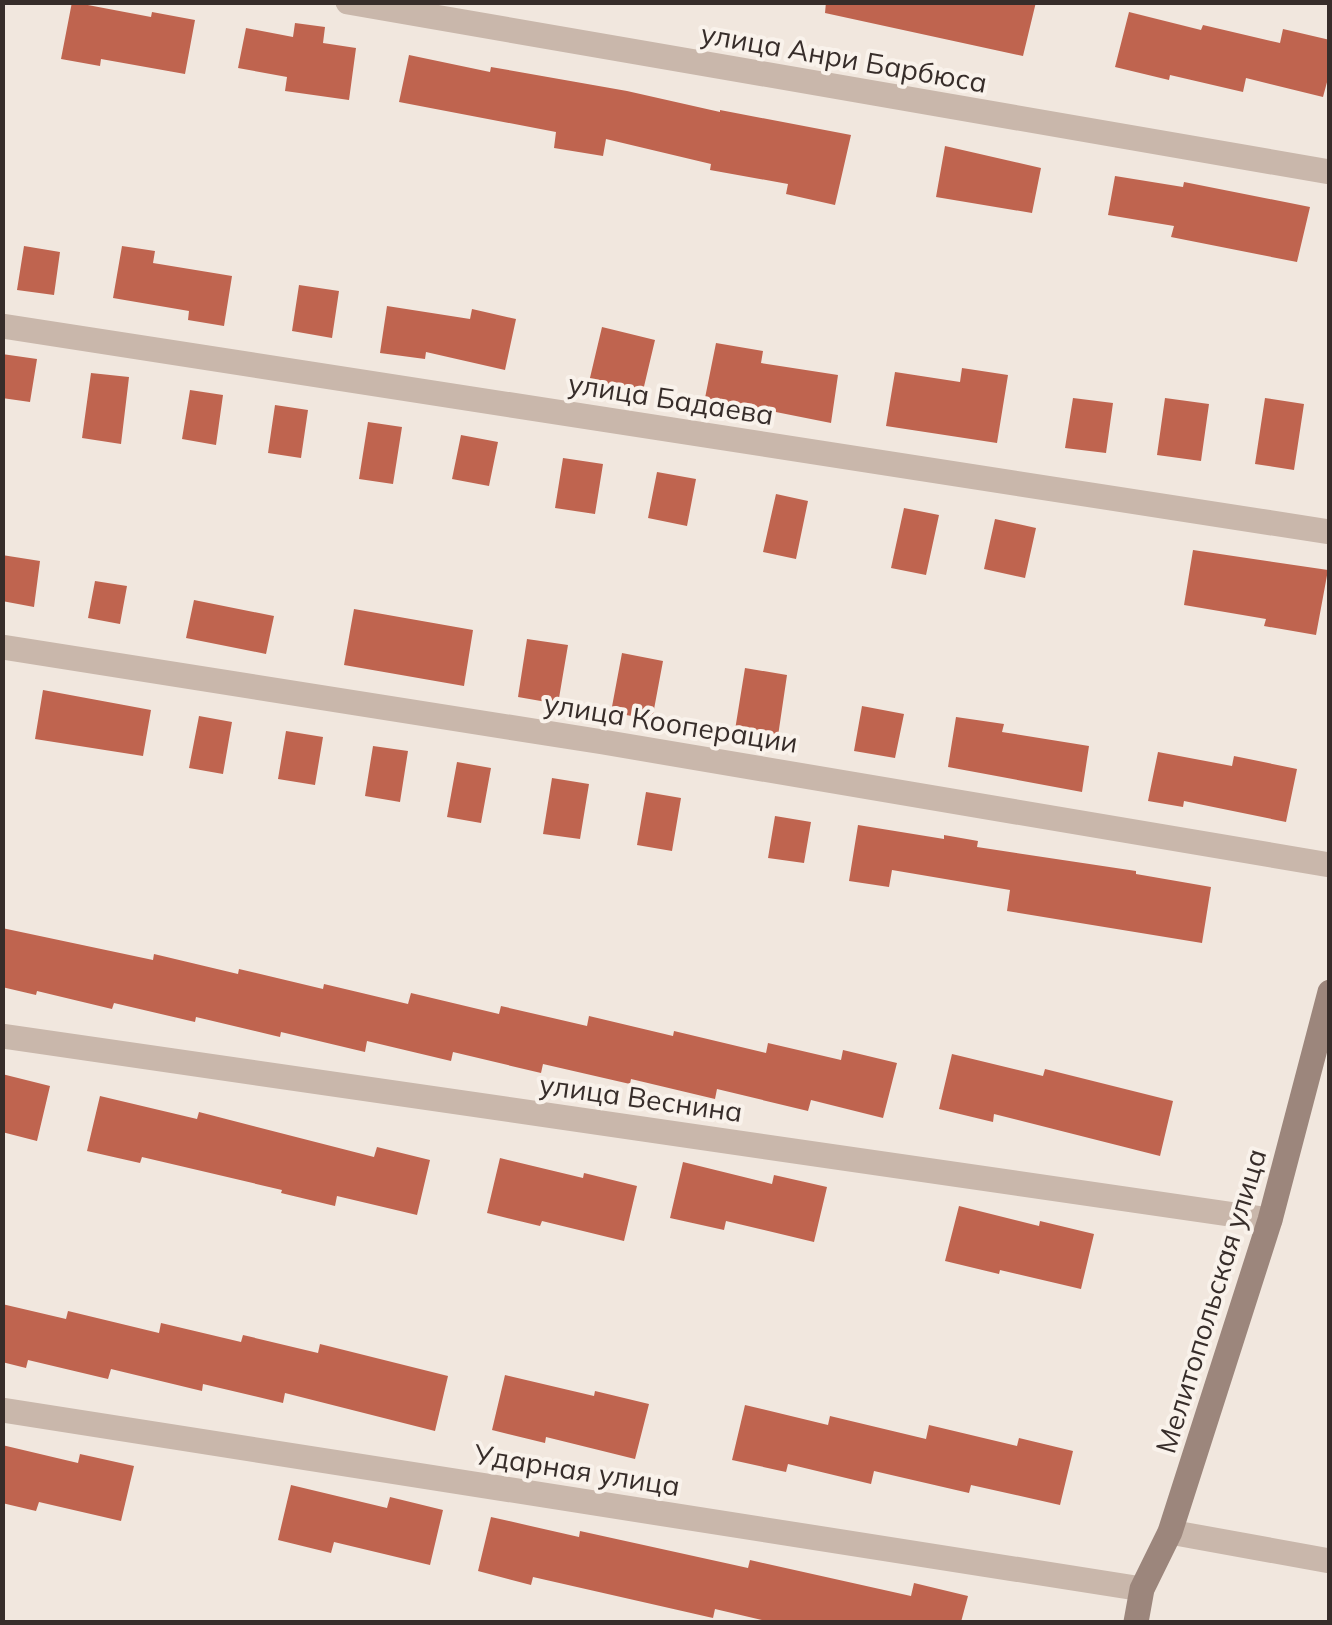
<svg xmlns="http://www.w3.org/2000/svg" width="1332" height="1625" viewBox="0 0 1332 1625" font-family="Mulish,sans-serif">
<rect width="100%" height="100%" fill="#f1e7de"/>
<!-- building -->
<path fill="#bf644f" d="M72,2L151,17L152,12L195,20L185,74L101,59L100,66L61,59Z
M826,2H1036L1023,56L825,13Z
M1129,12L1201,30L1203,25L1280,43L1283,29L1330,40V71L1323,97L1246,78L1243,92L1170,75L1169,80L1115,67Z
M295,23L325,27L323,43L356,48L349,100L285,91L287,77L238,68L246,28L293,37Z
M409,55L490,72L491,67L627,91L720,112V110L851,135L835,205L786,194L788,184L710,170L711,164L606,139L603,156L554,148L556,132L399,102Z
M945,146L1041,168L1032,213L936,197Z
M1115,176L1183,187L1184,182L1310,207L1297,262L1171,237L1174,226L1108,215Z
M24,246L60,252L54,295L17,290Z
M122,246L155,251L153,263L232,276L224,326L188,320L189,311L113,298Z
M299,285L339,291L332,338L292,331Z
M387,306L470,319L472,309L516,319L505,370L426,352L425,359L380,353Z
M602,327L655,340L642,395L589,382Z
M716,343L763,351L761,363L838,375L831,423L705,398Z
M2,354L37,359L30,402L2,398Z
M962,368L1008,375L997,443L886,426L895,372L960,382Z
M91,373L129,377L121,444L82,438Z
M190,390L223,395L216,445L182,439Z
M1073,398L1113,403L1106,453L1065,448Z
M1165,398L1209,404L1201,461L1157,455Z
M1265,398L1304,404L1294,470L1255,464Z
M275,405L308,410L301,458L268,453Z
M368,422L402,427L393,484L359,479Z
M461,435L498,442L489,486L452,479Z
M563,458L603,464L595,514L555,508Z
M657,472L696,479L687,526L648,518Z
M776,494L808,501L796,559L763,552Z
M904,508L939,515L926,575L891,568Z
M995,519L1036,528L1025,578L984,569Z
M1193,550L1328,570L1316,635L1264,626L1266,619L1184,605Z
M2,555L40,561L34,607L2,601Z
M95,581L127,586L120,624L88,618Z
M194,600L274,616L266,654L186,638Z
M354,609L473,630L464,686L344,665Z
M527,639L568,645L558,704L518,697Z
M622,653L663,661L652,720L611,712Z
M745,668L787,675L778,736L735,730Z
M43,690L151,710L143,756L35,739Z
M862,706L904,714L895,758L854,751Z
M199,716L232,722L223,774L189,768Z
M956,717L1004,724L1002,732L1089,746L1082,792L948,767Z
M286,731L323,737L315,785L278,779Z
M373,746L408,751L400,802L365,796Z
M1158,752L1232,766L1234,756L1297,769L1286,822L1184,801L1183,807L1148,801Z
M457,762L491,768L481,823L447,817Z
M552,778L589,784L580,839L543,834Z
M646,792L681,798L672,851L637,845Z
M775,816L811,822L804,863L768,858Z
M858,825L944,839V835L978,841L977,847L1136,871V874L1211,887L1202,943L1007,911L1010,890L892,870L889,887L849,881Z
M2,928L153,960L154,954L238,974L239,969L323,989L324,984L408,1004L411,993L499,1014L501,1006L587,1026L589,1016L673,1036L674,1031L766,1053L768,1043L841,1060L843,1050L897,1063L883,1118L811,1100L808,1111L717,1089L715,1099L631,1079L630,1084L543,1064L541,1073L453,1052L451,1061L367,1041L365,1052L281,1032L280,1037L196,1017L195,1022L114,1003L112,1009L37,991L36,995L2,987Z
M952,1054L1043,1076L1045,1069L1173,1101L1160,1156L994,1114L993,1122L939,1109Z
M2,1074L50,1086L37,1141L2,1132Z
M100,1096L197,1119L199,1112L374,1157L377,1147L430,1160L417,1215L337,1196L335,1206L281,1193L282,1190L142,1157L140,1163L87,1151Z
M500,1158L583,1178L584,1173L637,1186L624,1241L542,1221L540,1226L487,1213Z
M683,1162L772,1184L774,1175L827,1187L814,1242L726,1221L724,1230L670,1218Z
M959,1206L1039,1226L1040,1221L1094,1234L1081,1289L1000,1270L999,1274L945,1261Z
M2,1304L66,1319L68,1311L159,1333L161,1323L241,1342L243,1335L318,1353L320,1344L448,1376L435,1431L285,1393L283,1403L203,1384L202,1391L111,1369L108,1379L28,1360L26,1368L2,1362Z
M505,1375L594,1396L595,1391L649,1404L635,1459L546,1437L545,1443L492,1430Z
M745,1405L828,1425L830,1416L926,1439L929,1425L1017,1446L1019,1438L1073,1451L1060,1505L971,1485L969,1493L874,1471L871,1484L788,1464L786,1472L732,1460Z
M2,1445L78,1463L80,1454L134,1466L121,1521L39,1502L36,1511L2,1503Z
M291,1485L387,1508L390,1497L443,1510L430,1565L334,1542L331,1553L278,1540Z
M491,1517L579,1537L580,1531L748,1568L750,1560L911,1596L914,1583L968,1596L961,1622H770L715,1609L713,1618L533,1577L531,1585L478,1571Z"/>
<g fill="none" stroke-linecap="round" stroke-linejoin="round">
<!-- street -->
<path stroke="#c9b7ab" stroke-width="25" d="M348,2L1330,172
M2,326L1330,532
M2,647L603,742L1330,865
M2,1036L1270,1220
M2,1410L1142,1589
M1170,1532L1330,1561"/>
<!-- secondary -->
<path stroke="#9c867c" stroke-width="25" d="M1136,1622L1142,1589L1170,1532L1270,1220L1330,992"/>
</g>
<g text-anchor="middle" stroke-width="8" stroke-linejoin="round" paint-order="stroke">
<!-- street labels -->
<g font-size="28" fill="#372d2a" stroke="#f9f2eb">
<text transform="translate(844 58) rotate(10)" y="10">улица Анри Барбюса</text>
<text transform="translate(671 399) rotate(9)" y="10">улица Бадаева</text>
<text transform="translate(671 723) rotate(9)" y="10">улица Кооперации</text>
<text transform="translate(641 1098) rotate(8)" y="10">улица Веснина</text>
<text transform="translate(1211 1301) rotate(-73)" y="10">Мелитопольская улица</text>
<text transform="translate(577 1470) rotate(9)" y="10">Ударная улица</text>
</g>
</g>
<!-- border -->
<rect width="1332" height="1625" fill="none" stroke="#372d2a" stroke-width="10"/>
</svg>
